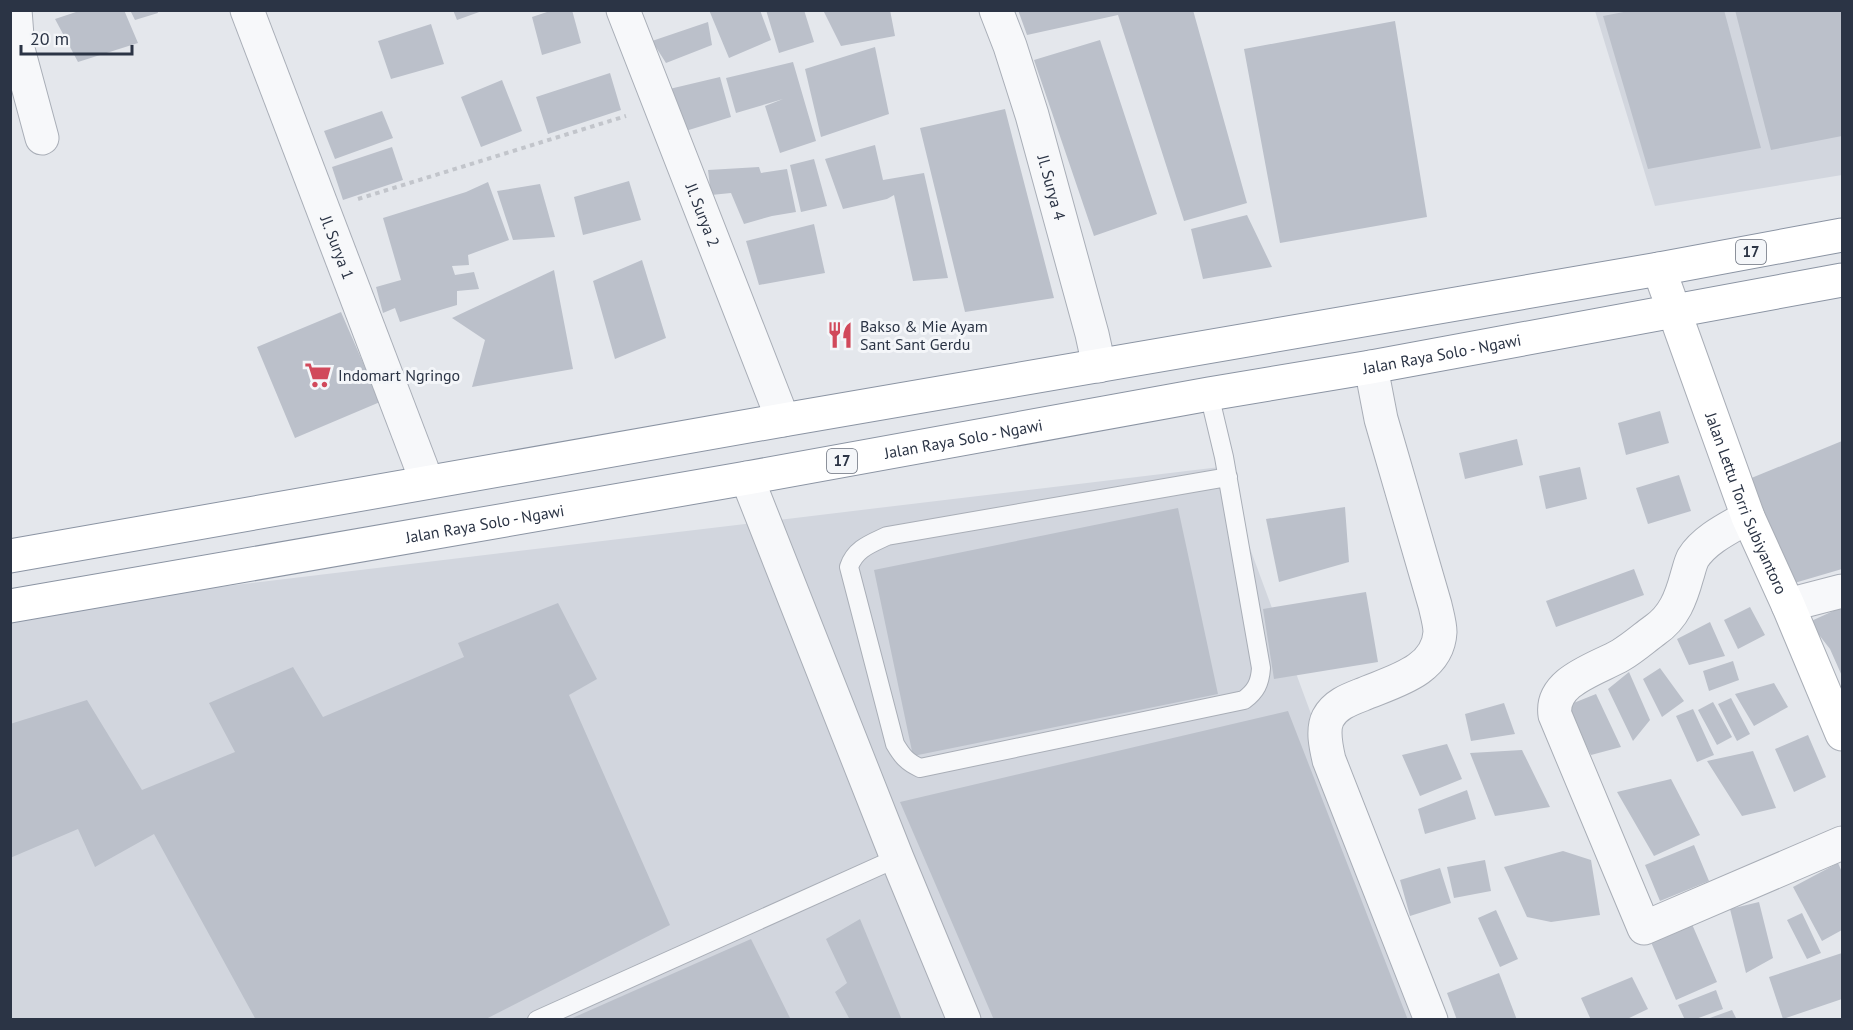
<svg xmlns="http://www.w3.org/2000/svg" width="1853" height="1030" viewBox="0 0 1853 1030" font-family="'PT Sans',sans-serif">
<rect width="100%" height="100%" fill="#e4e7ec"/>
<!-- built -->
<path fill="#d2d6de" d="M1595,11H1842V175L1655,206Z
M1220,467L1328,760L1430,1019H11L10,612Z"/>
<!-- building -->
<path fill="#bbc0ca" d="M82,10H124L138,43L78,62L55,19Z
M130,10H157L158,13L135,20Z
M453,10H482V11L457,20Z
M553,10H572L581,43L542,55L532,17Z
M709,10H760L771,40L729,58Z
M766,10H804L814,42L779,53Z
M823,10H890L895,36L841,46Z
M1018,10H1193L1247,203L1184,221L1118,15L1027,35Z
M1634,10H1724L1761,148L1648,169L1603,16Z
M1735,10H1842V136L1771,150Z
M1395,21L1427,217L1280,243L1244,49Z
M708,22L712,45L666,63L652,41Z
M431,24L444,64L391,79L378,41Z
M1100,40L1157,214L1094,236L1034,60Z
M875,47L889,114L821,137L805,69Z
M793,62L816,141L780,153L765,106L783,99L736,113L726,78Z
M610,73L621,110L548,134L536,97Z
M720,77L731,117L679,133L661,91Z
M502,80L522,131L481,147L461,97Z
M1005,109L1054,298L965,312L920,128Z
M382,111L393,138L335,159L324,131Z
M875,145L883,180L924,173L948,278L913,281L894,195L887,199L843,209L825,159Z
M392,147L403,180L343,200L332,167Z
M814,159L827,206L801,212L790,165Z
M759,167L761,173L787,169L796,212L772,216L744,224L731,193L711,195L708,170Z
M629,181L641,220L583,235L574,197Z
M488,182L509,240L468,255L469,265L452,266L455,275L474,272L479,289L457,291V305L400,322L395,308L383,313L376,287L401,280L383,218L466,192Z
M540,184L555,237L513,240L497,191Z
M1247,215L1272,267L1203,279L1191,229Z
M814,224L825,273L759,285L746,241Z
M642,260L666,338L615,359L593,281Z
M554,270L573,369L472,387L485,340L452,318Z
M341,312L380,402L295,438L257,347Z
M1660,411L1669,443L1626,455L1618,423Z
M1517,439L1523,465L1465,479L1459,453Z
M1842,441V569L1791,584L1749,479Z
M1580,467L1587,499L1546,509L1539,476Z
M1679,475L1691,511L1648,524L1636,488Z
M1345,507L1349,562L1279,582L1266,519Z
M1178,508L1218,694L913,756L874,570Z
M1634,569L1644,595L1556,627L1546,601Z
M1366,592L1378,662L1274,679L1263,609Z
M558,603L597,679L569,695L670,925L484,1020H256L154,834L95,867L78,829L10,858V724L87,700L142,790L235,752L209,703L293,667L323,717L464,657L458,643Z
M1750,607L1765,635L1738,649L1724,620Z
M1842,607V676L1830,649L1809,622Z
M1710,622L1725,656L1689,665L1677,639Z
M1733,661L1739,680L1709,691L1703,671Z
M1660,668L1684,701L1662,717L1643,679Z
M1629,672L1650,720L1633,741L1608,689Z
M1774,683L1788,707L1754,726L1735,694Z
M1596,694L1621,747L1591,755L1566,706Z
M1731,698L1750,734L1737,741L1718,704Z
M1713,702L1732,737L1717,745L1698,710Z
M1504,703L1515,734L1471,741L1465,714Z
M1693,709L1714,755L1697,762L1676,716Z
M1288,711L1408,1020H994L900,802Z
M1808,735L1826,777L1794,792L1775,749Z
M1447,744L1462,779L1420,796L1402,755Z
M1522,750L1550,807L1495,816L1470,753Z
M1753,751L1776,808L1742,816L1707,761Z
M1671,779L1700,835L1654,856L1617,792Z
M1467,790L1476,819L1425,834L1418,809Z
M1694,845L1709,881L1660,901L1645,865Z
M1563,851L1591,860L1600,915L1551,922L1527,917L1504,867Z
M1485,860L1491,891L1454,898L1447,867Z
M1838,863L1842,872V930L1822,941L1793,887Z
M1440,868L1451,903L1410,916L1400,880Z
M1759,902L1773,958L1746,973L1730,909Z
M1496,910L1518,959L1500,967L1478,918Z
M1802,913L1821,953L1807,959L1787,920Z
M1688,915L1717,982L1676,1000L1647,933Z
M860,919L902,1020H850L835,992L847,983L826,939Z
M751,939L791,1020H568Z
M1842,953V999L1783,1019L1769,977Z
M1499,973L1517,1020H1457L1447,993Z
M1632,977L1648,1009L1625,1020H1591L1581,998Z
M1716,990L1723,1009L1693,1020H1685L1678,1005Z
M1732,1010L1737,1020H1707V1019Z"/>
<g fill="none" stroke-linecap="round" stroke-linejoin="round">
<defs>
<path id="lane" d="M1209,394L1224,457L1261,668C1260,683 1256,691 1244,700L920,768C907,762 902,756 895,744L849,567C855,549 870,544 887,536L1228,477
M537,1020L897,858"/>
<g id="street">
<path d="M15,10L18,49L42,138"/>
<path id="s1" d="M247,10L427,482"/>
<path id="s2" d="M623,10L783,420"/>
<path id="s3" d="M996,10L1010,46L1032,115L1092,334L1099,366"/>
<path d="M1371,367L1381,419L1435,605C1437,614 1440,624 1440,632C1438,672 1391,682 1361,695C1348,700 1335,705 1328,718C1322,730 1326,747 1329,760L1431,1020"/>
<path d="M747,478L897,858L964,1020"/>
<path d="M1748,517C1729,528 1705,539 1693,558C1690,564 1689,570 1687,576C1681,598 1674,617 1655,630C1644,638 1633,648 1621,655C1597,669 1550,681 1555,715L1644,928L1842,843"/>
<path d="M1788,605L1842,591"/>
</g>
<g id="secondary">
<path id="s4" d="M1659,269L1748,517L1788,605L1842,734"/>
</g>
<g id="highway">
<path d="M10,556L783,420L1659,269L1842,235"/>
<path id="s5" d="M10,606L747,478L1209,394L1371,367L1842,280"/>
</g>
</defs>
<!-- lane casing -->
<use href="#lane" stroke="#a9aeb7" stroke-width="20"/>
<!-- street casing -->
<use href="#street" stroke="#a9aeb7" stroke-width="35"/>
<!-- secondary casing -->
<use href="#secondary" stroke="#a9aeb7" stroke-width="35"/>
<!-- highway casing -->
<use href="#highway" stroke="#8b94a3" stroke-width="35"/>
<!-- path -->
<path stroke="#c2c5cb" stroke-width="4" stroke-dasharray="4.5 4.5" stroke-linecap="butt" d="M358,199L626,116"/>
<!-- lane -->
<use href="#lane" stroke="#f7f8fa" stroke-width="18"/>
<!-- street -->
<use href="#street" stroke="#f7f8fa" stroke-width="33"/>
<!-- secondary -->
<use href="#secondary" stroke="#fff" stroke-width="33"/>
<!-- highway -->
<use href="#highway" stroke="#fff" stroke-width="33"/>
</g>
<!-- icons -->
<defs>
<symbol id="restaurant-bare" viewBox="-9 -9 18 18"><path d="M-5-6h1v4h1v-4h1v4h1v-4h1v5L-1.5 .5V6h-2V.5L-5-1ZM5-6V6H3V1.5H1.5Q1.5-4 5-6Z" fill="#d1495b" stroke="#f4f6f9" stroke-width="2.5" paint-order="stroke"/></symbol>
<symbol id="supermarket-bare" viewBox="-9 -9 18 18"><path d="M-6-5.5h2.5l.6 2H6L4.5 2H-2.5L-4.4-4H-6ZM-1.5 3.2a1.3 1.3 0 1 0 .1 0ZM3 3.2a1.3 1.3 0 1 0 .1 0Z" fill="#d1495b" stroke="#f4f6f9" stroke-width="2.5" paint-order="stroke"/></symbol>
</defs>
<g fill-rule="evenodd">
<use href="#restaurant-bare" x="821" y="316" width="38" height="38"/>
<use href="#supermarket-bare" x="299" y="356" width="38" height="38"/>
</g>
<g text-anchor="middle" stroke-width="6" stroke-linejoin="round" paint-order="stroke">
<!-- shield labels -->
<g fill="#f4f6f9" stroke="#676e7b" stroke-width="1.5">
<rect x="1736" y="240" width="30" height="24" rx="4.5"/>
<rect x="827" y="449" width="30" height="24" rx="4.5"/>
</g>
<g font-size="15" font-weight="bold" fill="#2b3445">
<text x="1751" y="257">17</text>
<text x="842" y="466">17</text>
</g>
<!-- street labels -->
<g font-size="16" fill="#2b3445" stroke="#f4f6f9">
<text dy="6" stroke="none"><textPath href="#s3" startOffset="186">Jl. Surya 4</textPath></text>
<text dy="6" stroke="none"><textPath href="#s2" startOffset="220">Jl. Surya 2</textPath></text>
<text dy="6" stroke="none"><textPath href="#s1" startOffset="254">Jl. Surya 1</textPath></text>
<text dy="6" stroke="none"><textPath href="#s5" startOffset="1454">Jalan Raya Solo - Ngawi</textPath></text>
<text dy="6" stroke="none"><textPath href="#s5" startOffset="968">Jalan Raya Solo - Ngawi</textPath></text>
<text dy="6" stroke="none"><textPath href="#s4" startOffset="250">Jalan Lettu Torri Subiyantoro</textPath></text>
<text dy="6" stroke="none"><textPath href="#s5" startOffset="482">Jalan Raya Solo - Ngawi</textPath></text>
</g>
<!-- poi labels -->
<g font-size="16" fill="#2b3445" stroke="#f4f6f9" text-anchor="start">
<text x="860" y="332">Bakso &amp; Mie Ayam<tspan x="860" dy="18">Sant Sant Gerdu</tspan></text>
<text x="338" y="381">Indomart Ngringo</text>
</g>
</g>
<!-- border -->
<rect width="1853" height="1030" fill="none" stroke="#2b3445" stroke-width="24"/>
<!-- scale -->
<path d="M21 45v9h111v-9" fill="none" stroke="#2b3445" stroke-width="3"/>
<text x="30" y="45" font-size="18" fill="#2b3445" stroke="#f4f6f9" stroke-width="4.5" paint-order="stroke">20 m</text>
</svg>
